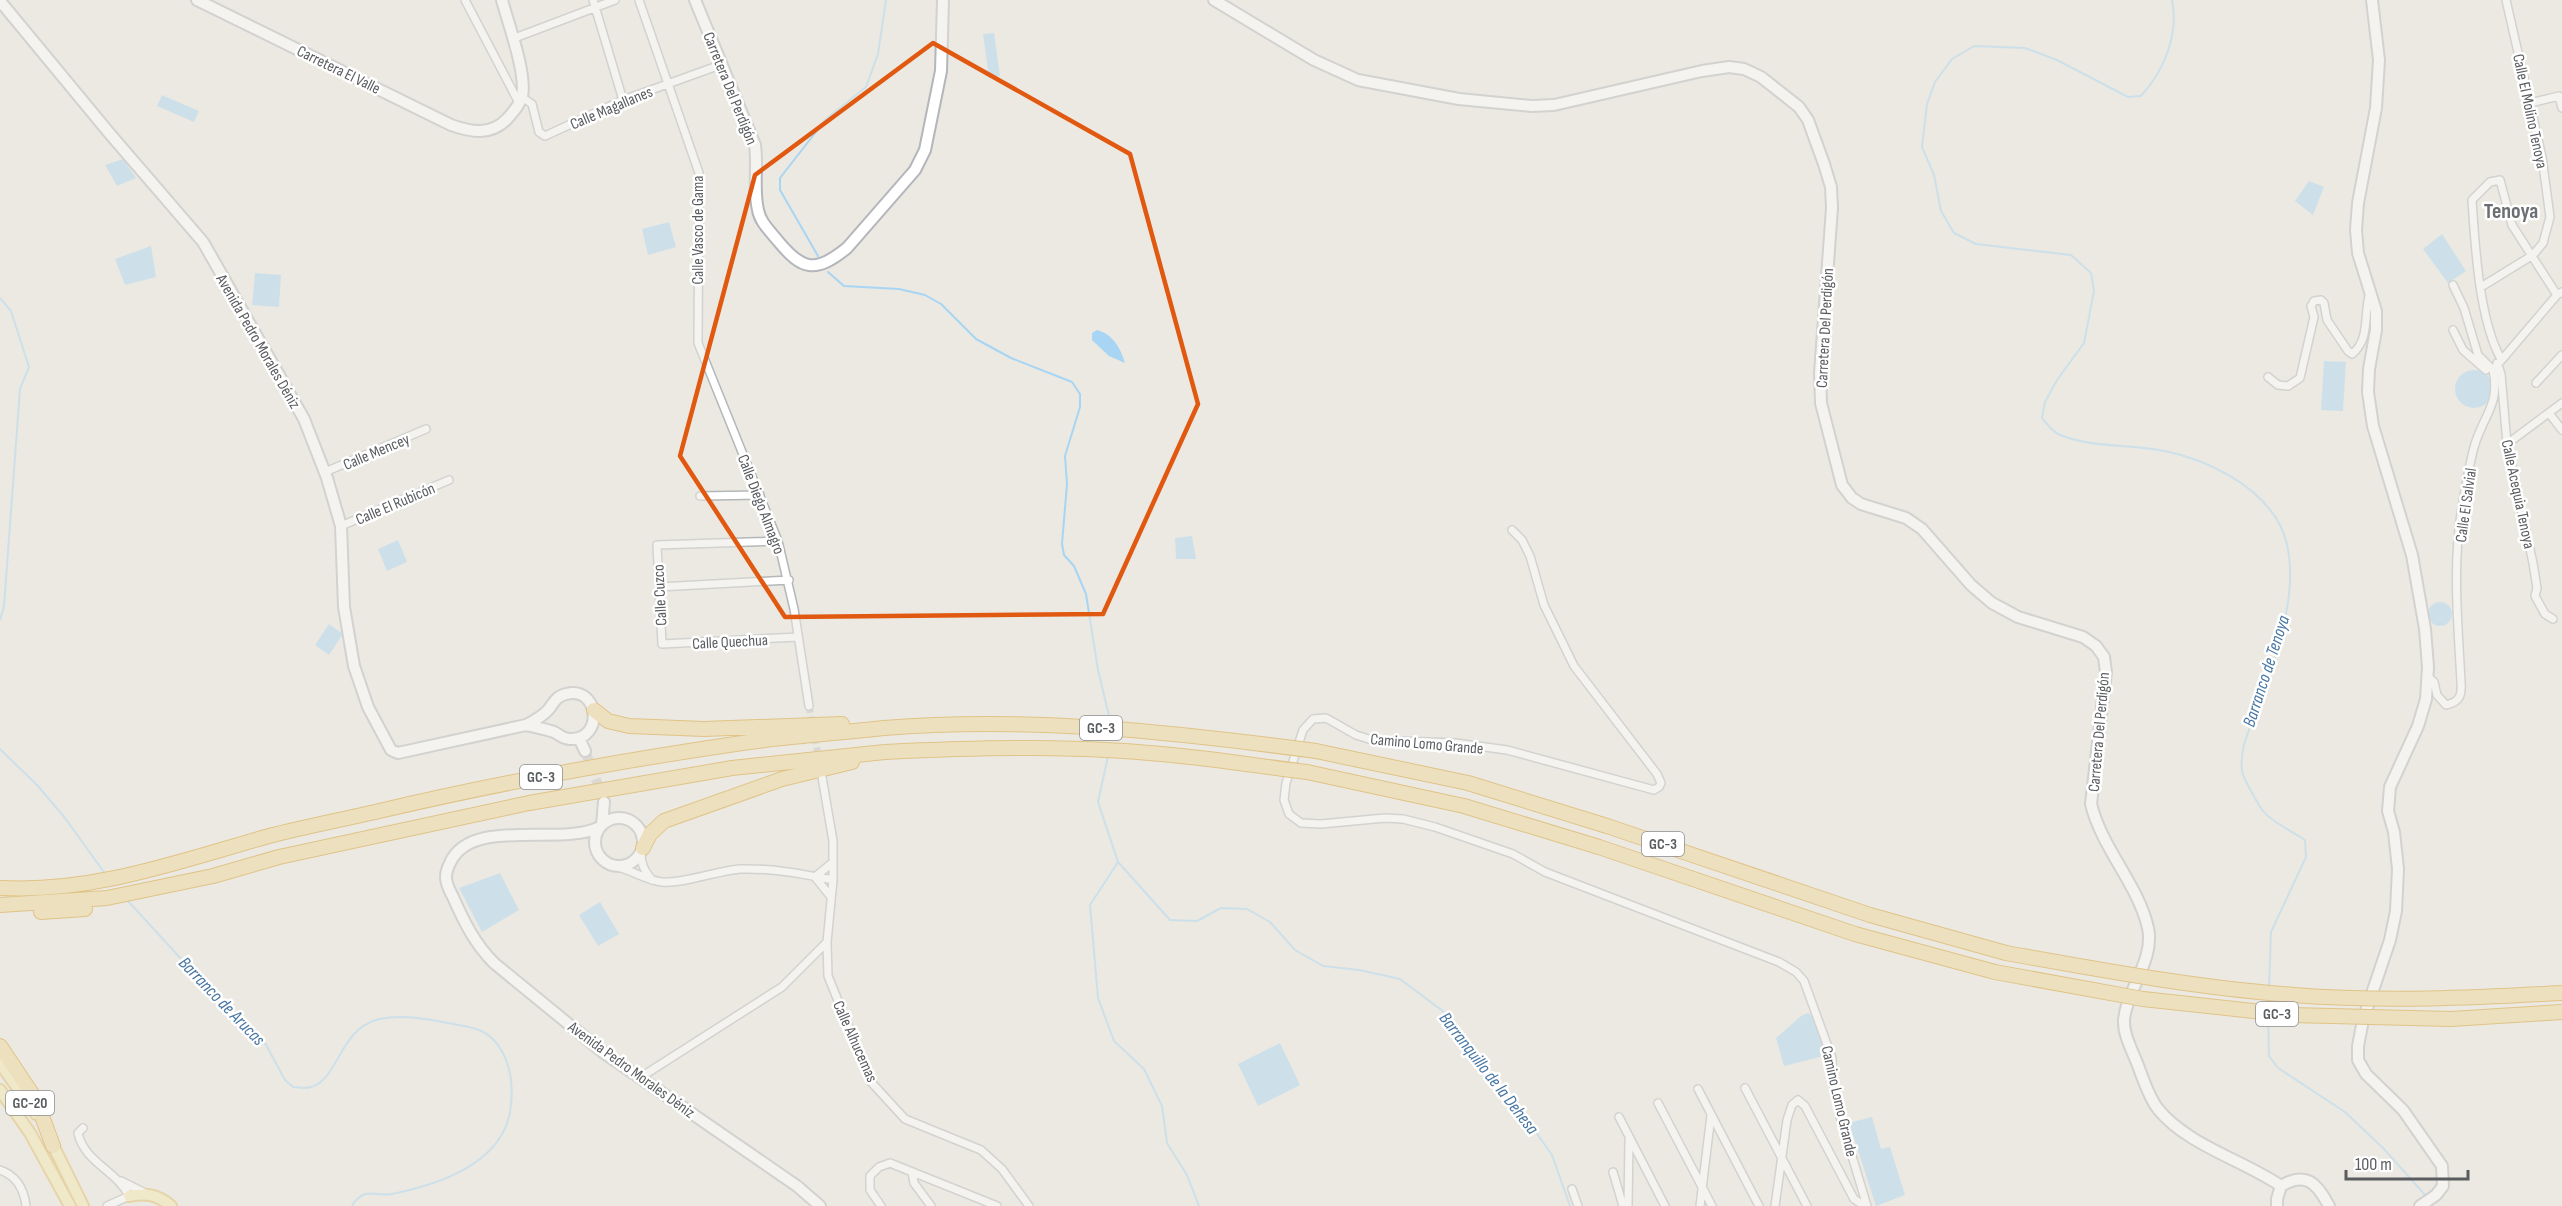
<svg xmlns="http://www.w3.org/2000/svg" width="2562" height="1206" viewBox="0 0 2562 1206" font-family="'Sofia Sans Condensed',sans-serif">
<rect width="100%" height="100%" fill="#ebe9e1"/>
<!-- water -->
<path fill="#a8d5f4" d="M994,33L1000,76L989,78L983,34Z
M162,95L199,111L194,122L157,106Z
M123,159L136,178L117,186L105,165Z
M2309,181L2324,187L2313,215L2295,201Z
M669,222L676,247L648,255L642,229Z
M2442,234L2466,271L2448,283L2423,249Z
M151,246L156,277L125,285L115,259Z
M255,273L281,275L279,307L252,305Z
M1097,330C1113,334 1121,349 1125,363L1109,356L1092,340V333Z
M2324,361L2346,362L2343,411L2321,410Z
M2455 389a19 19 0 1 1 38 0a19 19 0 1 1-38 0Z
M1192,536L1196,559H1176L1175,538Z
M398,540L407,562L387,571L378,549Z
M2428 614a12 12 0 1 1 24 0a12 12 0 1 1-24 0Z
M329,624L343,634L329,655L315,645Z
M500,873L519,910L482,932L459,888Z
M600,902L619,934L598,946L579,915Z
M1808,1013L1814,1017L1828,1055L1784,1066L1776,1038L1801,1016Z
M1280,1043L1300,1085L1258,1106L1238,1064Z
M1872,1117L1881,1149L1890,1147L1905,1195L1876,1206L1849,1123Z"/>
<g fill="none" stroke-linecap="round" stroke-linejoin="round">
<!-- stream -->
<path stroke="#a8d5f4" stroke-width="2" d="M2172,0C2179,35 2164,71 2141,96L2128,97L2057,60L2025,48L1974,46L1952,59L1935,82L1927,104L1922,147L1934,175L1941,211L1954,233L1976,244L2071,255L2091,273L2094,291L2084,343L2057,380L2045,402L2042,418C2046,423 2052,431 2058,434C2089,448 2132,444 2165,451C2208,460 2259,485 2280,525C2306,578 2276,655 2258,706C2251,727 2239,747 2242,771C2243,778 2259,806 2263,811C2273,823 2292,831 2305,840L2306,857L2271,932L2269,987
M818,256L780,190V178L826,119L866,87L878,54L886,0
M828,272L844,286L899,289L925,295L941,304L976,339L1011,358L1072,382L1080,394V407L1065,456L1067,484L1062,544L1064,555L1074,566L1086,594L1098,670L1111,724
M0,298L11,311L29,367L20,389L4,606L0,620
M0,749L37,785L65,818L106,875
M1108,756L1098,802L1118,862L1170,920L1197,921L1221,908L1247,909L1270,922L1295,950L1323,966L1359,970L1400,979L1444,1012L1513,1100L1552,1155L1570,1206
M1118,862L1090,905L1098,998L1114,1041L1144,1069L1162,1106L1167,1143L1187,1175L1199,1206
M127,900L229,1011L252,1035L265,1043L285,1080L293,1087C299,1087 306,1089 311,1087C338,1080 339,1031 376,1020C401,1013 433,1020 458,1025C477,1028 489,1031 500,1048C511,1066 513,1084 511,1105C506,1162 441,1184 392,1194C384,1196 373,1192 365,1194C360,1196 354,1201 352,1206
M2268,1016L2269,1056L2278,1068L2345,1112L2384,1149L2426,1196"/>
<!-- street-tunnel -->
<path stroke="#c7c6c1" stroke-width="7" stroke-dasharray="7 3.5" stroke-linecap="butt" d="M809,706L819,760"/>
<!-- secondary-tunnel -->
<path stroke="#c7c6c1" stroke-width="10" stroke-dasharray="10 5" stroke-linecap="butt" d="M585,751L602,795"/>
<defs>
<path id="street" d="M465,0L519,103
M593,0L623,100
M639,0L699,173L698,343L778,541L794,609L809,706
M512,39L615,0
M522,97L532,104L539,132L545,136L623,100L723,64
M2530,103L2559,96L2562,108
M2453,285L2464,308L2478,355L2493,370
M2481,287L2533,255L2543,243L2550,217L2542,157L2506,0
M2453,330L2463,350L2486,370
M2501,359C2479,320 2475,245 2472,200L2490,182L2500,180L2512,225L2557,295
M2497,363L2501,374L2507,444L2533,563L2537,588L2535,596L2545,614L2553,619
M2268,377L2278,385L2288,386L2300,378L2314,317L2311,306L2314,301L2321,300L2324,303L2327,320L2348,351L2352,354C2371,339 2363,313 2370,292
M2536,383L2562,355
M2549,413L2562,430
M2507,444L2562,403
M325,472L426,429
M700,496L760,495
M341,526L449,480
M1512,530L1522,540L1530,556L1544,605L1574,666L1657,774L1661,783L1659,787L1654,790L1507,750L1456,743L1372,740L1356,735L1326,718L1313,719L1303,730L1286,783L1284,800L1289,814L1301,823L1321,824L1385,818L1403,819L1435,827L1513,854L1545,872L1779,962L1796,972L1804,981L1832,1058V1075L1840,1116L1867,1206
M778,541L657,545L662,644L798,637
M659,587L789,580
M2428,677L2434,682L2437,695L2446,705C2460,702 2462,695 2461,682C2458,624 2452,564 2462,507C2466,486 2469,464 2475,444C2485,413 2500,404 2493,370L2557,295L2562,292
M822,777L833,841V880L827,942L828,976L871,1082L905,1119L981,1150L1002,1169L1029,1206
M641,854C641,865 645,871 652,880
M618,867C633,871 646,880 662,882C683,884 716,871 740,869C772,868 803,874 833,880
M815,877L831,897
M815,877L833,862
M641,1077L782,987L827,942
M1745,1088L1807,1206
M1698,1089L1759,1206
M1658,1103L1712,1206
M1619,1117L1665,1206
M83,1128L78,1133C84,1162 117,1171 129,1196L107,1206
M0,1170C17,1176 24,1189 26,1206
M912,1172L914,1183L931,1206
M1613,1172L1623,1206
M121,1181L145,1193
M1572,1189L1578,1206
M881,1206L870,1190V1176L879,1167L890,1163L997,1206
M1628,1206L1629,1140
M1700,1206L1711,1115
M1775,1206L1787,1120L1792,1105L1798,1100L1805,1106L1854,1199L1865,1206"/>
<path id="secondary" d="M197,0L451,125C471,132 491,136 507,119C513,112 520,105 522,96C527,74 508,23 502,0
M695,0L755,145C758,166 753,189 758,210C760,222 770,231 778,241C802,270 815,274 847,248L915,170L925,150L941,71L943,0
M1214,0L1314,60L1358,80L1459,99L1532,106L1554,105L1702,71L1729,67L1744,69L1761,77L1799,107L1808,120L1824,164L1831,187L1832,208L1820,373L1821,403L1842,485L1852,498L1861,504L1906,518L1922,529L1971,585L1992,603L2018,617L2083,637L2096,646L2104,657L2106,672L2091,804C2102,849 2138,884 2148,928C2155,960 2126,991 2124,1020C2123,1034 2132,1050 2137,1063C2143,1078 2148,1096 2158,1109C2187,1145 2243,1160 2281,1186
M2372,0L2379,60L2376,108L2358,203L2356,230L2358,253L2376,311V330L2369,369L2368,392L2373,426L2412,555L2425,629L2428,667L2426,699L2418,726L2390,787L2388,811L2394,832L2398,869L2396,911L2390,940L2363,1020L2358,1046V1060L2366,1074L2403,1110L2442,1166L2443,1186L2436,1195L2420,1206
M0,1L110,134L203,242L304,419L327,478L341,526L344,607L354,666L368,707L391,750L398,753L526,725C534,721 543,716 549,709C554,702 557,696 566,694C599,685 605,740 570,739C563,739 560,735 554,732C545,729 535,727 526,725
M579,738L585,751
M595 842a24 24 0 1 1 48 0a24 24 0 1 1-48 0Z
M602,825L604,802
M600,827C560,847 471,816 450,863C443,876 446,884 453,897C464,922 475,944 494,963L604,1053L797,1186L820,1206
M2277,1206V1199L2281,1186C2306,1171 2317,1183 2329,1206"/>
<path id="primary" d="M0,1063L36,1114
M0,1090L30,1133L70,1206
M51,1141L83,1206
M129,1196C146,1193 157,1194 171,1206"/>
<path id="highway" d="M594,710L608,721L629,726L704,729L842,724
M1316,751L1468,783L1607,826L1870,915L2006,953
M1307,772L1464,806L1599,847L1855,934L1995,972
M643,848L650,834L664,821L782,779L852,762
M0,888C94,893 180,861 269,836C304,827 340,820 375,812C498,783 624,760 749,742C793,736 839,733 884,728
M0,905L107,898L213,876L279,857L529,803L732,768L885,752
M41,912L85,909
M0,1046L36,1100L53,1146"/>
</defs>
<!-- street casing -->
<use href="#street" stroke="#b4b7ba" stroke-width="10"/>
<!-- secondary casing -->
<use href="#secondary" stroke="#b3b6ba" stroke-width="14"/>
<!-- primary casing -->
<use href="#primary" stroke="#e0bb65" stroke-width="14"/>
<!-- highway casing -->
<use href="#highway" stroke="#d3951a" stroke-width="16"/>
<!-- street -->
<use href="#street" stroke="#fff" stroke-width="7"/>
<!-- secondary -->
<use href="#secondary" stroke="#fff" stroke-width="10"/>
<!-- primary -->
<use href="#primary" stroke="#f5e8ac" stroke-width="10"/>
<!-- highway -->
<use href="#highway" stroke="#f0d693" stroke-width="14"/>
<defs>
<path id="highway-bridge" d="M884,728C1028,716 1173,732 1316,751
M885,752C983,747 1083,745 1181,756C1223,760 1265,767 1307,772
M2006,953C2101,970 2197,988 2294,995C2383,1002 2473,998 2562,993
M1995,972L2143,999L2291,1015L2451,1019L2562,1012"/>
</defs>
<!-- highway-bridge casing -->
<use href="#highway-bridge" stroke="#d3951a" stroke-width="16" stroke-linecap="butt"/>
<!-- highway-bridge -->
<use href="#highway-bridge" stroke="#f0d693" stroke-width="14"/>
</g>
<!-- marked area -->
<path d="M0 0H2562V1206H0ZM933,43L1130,154L1198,404L1103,614L785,617L680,456L755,175Z" fill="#ebe9e1" fill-opacity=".55" fill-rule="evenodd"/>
<path fill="none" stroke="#e15910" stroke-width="4.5" stroke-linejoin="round" d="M933,43L1130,154L1198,404L1103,614L785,617L680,456L755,175Z"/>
<g text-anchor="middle" stroke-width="5" stroke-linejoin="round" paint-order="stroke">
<!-- shield labels -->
<g fill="#fff" stroke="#8c8e90" stroke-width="1.5">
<rect x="1080" y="716" width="42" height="24" rx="4.5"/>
<rect x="520" y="765" width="42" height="24" rx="4.5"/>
<rect x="1642" y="832" width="42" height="24" rx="4.5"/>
<rect x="2256" y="1002" width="42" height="24" rx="4.5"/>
<rect x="6" y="1091" width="48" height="24" rx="4.5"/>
</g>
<g font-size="15" font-weight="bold" fill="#5a5d60">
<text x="1101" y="733">GC-3</text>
<text x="541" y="782">GC-3</text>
<text x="1663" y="849">GC-3</text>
<text x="2277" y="1019">GC-3</text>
<text x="30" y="1108">GC-20</text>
</g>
<!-- street labels -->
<g font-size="16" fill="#5a5d60" stroke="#fff">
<text transform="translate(339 69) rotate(26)" y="6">Carretera El Valle</text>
<text transform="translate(731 88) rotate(68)" y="6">Carretera Del Perdigón</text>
<text transform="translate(611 107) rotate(-23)" y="6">Calle Magallanes</text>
<text transform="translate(2531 111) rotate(78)" y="6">Calle El Molino Tenoya</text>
<text transform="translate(697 230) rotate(-90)" y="6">Calle Vasco de Gama</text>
<text transform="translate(1824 328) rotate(-87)" y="6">Carretera Del Perdigón</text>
<text transform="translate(259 341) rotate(60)" y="6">Avenida Pedro Morales Déniz</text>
<text transform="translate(376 451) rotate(-23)" y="6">Calle Mencey</text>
<text transform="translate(2519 494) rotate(78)" y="6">Calle Acequia Tenoya</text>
<text transform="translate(395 503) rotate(-23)" y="6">Calle El Rubicón</text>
<text transform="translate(762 504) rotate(69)" y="6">Calle Diego Almagro</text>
<text transform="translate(2465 505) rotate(-82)" y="6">Calle El Salvial</text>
<text transform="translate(659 595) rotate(-93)" y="6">Calle Cuzco</text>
<text transform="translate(730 641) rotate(-3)" y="6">Calle Quechua</text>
<text transform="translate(2098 732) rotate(-85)" y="6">Carretera Del Perdigón</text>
<text transform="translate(1427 743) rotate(5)" y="6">Camino Lomo Grande</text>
<text transform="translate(856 1041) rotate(66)" y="6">Calle Alhucemas</text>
<text transform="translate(632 1069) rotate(36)" y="6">Avenida Pedro Morales Déniz</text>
<text transform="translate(1840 1101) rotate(77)" y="6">Camino Lomo Grande</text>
</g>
<!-- water labels -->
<g font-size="18" font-style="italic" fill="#4877a4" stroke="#fff">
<text transform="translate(2266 671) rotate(-72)" y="6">Barranco de Tenoya</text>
<text transform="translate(222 1001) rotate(46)" y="6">Barranco de Arucas</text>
<text transform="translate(1489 1073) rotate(52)" y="6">Barranquillo de la Dehesa</text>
</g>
<!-- district labels -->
<g font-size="22" font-weight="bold" fill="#6b6f72" stroke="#fff">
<text x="2511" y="218">Tenoya</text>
</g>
</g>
<!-- scale -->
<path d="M2346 1170v9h122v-9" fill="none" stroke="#5a5d60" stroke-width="3"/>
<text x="2355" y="1170" font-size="18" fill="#5a5d60" stroke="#ffffff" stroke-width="4.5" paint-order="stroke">100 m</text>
</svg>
